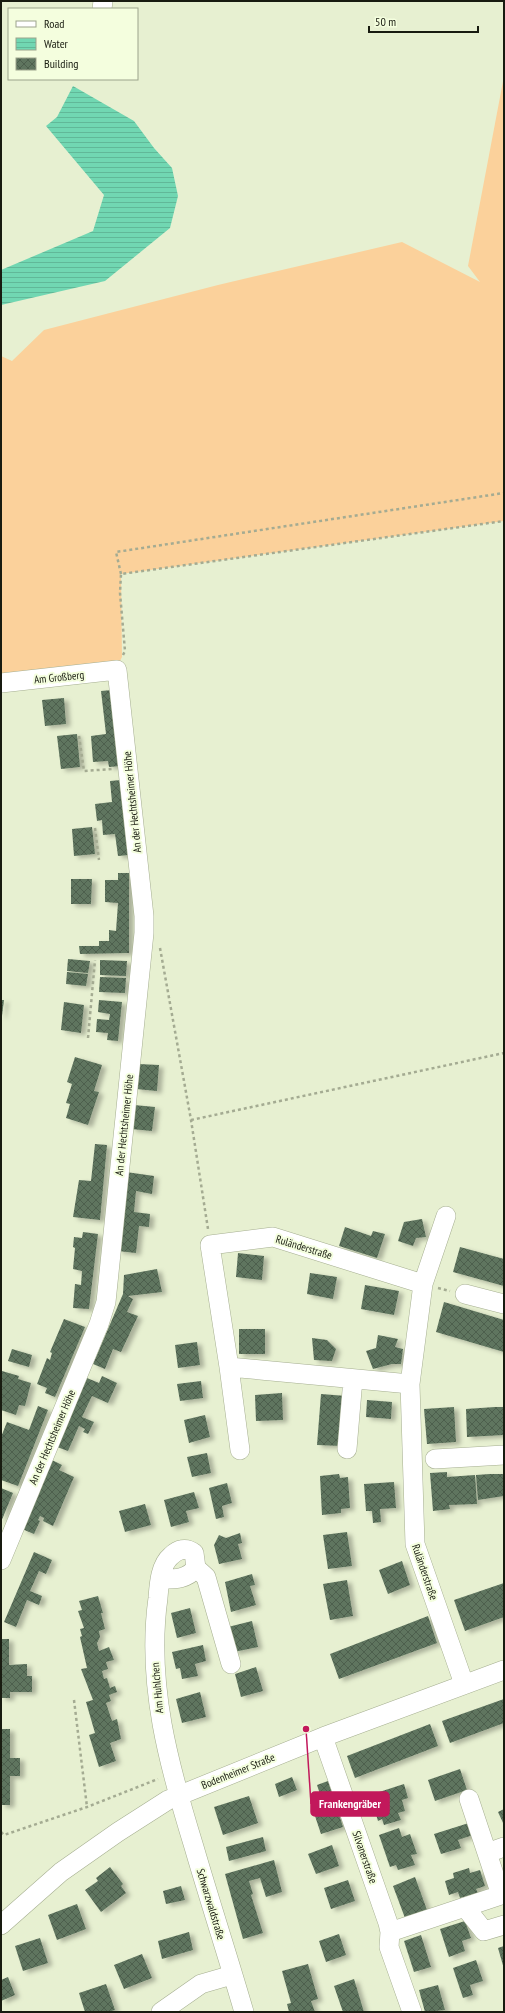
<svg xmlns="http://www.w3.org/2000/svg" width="505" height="2013" viewBox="0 0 505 2013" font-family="'PT Sans Narrow',sans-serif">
<defs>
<pattern id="water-rules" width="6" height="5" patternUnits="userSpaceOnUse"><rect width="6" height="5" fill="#71d7b2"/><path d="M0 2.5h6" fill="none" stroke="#61b898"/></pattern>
<pattern id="building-cross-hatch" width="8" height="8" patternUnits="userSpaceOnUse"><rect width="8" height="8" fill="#5f755f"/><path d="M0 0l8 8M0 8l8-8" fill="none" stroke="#4d5f4d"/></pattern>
<filter id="shadow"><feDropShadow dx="4.5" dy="2.5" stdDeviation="2" flood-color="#0004"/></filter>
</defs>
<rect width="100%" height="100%" fill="#e7f0d1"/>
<!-- grass -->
<path fill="#fbd19b" d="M504,76V521L121,574L122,657L120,661L114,665L1,679V356L12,361L44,330L218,285L402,242L480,282L468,266Z"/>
<!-- water -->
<path fill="url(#water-rules)" d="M73,86L134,121L154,148L172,168L178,196L170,228L105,281L1,305V270L93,231L104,195L46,126L57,117Z"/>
<!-- building -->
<path fill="url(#building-cross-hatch)" filter="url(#shadow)" d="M112,690L121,766L109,767L108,761L93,762L91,736L106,734L101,691Z
M64,698L66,724L45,726L42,700Z
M77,734L80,767L61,769L57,736Z
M121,780L129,855L118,856L115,834L103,835L102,820L97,821L95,804L112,802L110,781Z
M92,827L95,854L74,856L72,829Z
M118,873H129V953L80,954L79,946H99V941H109V930L116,931L118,903L105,902V880H118Z
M71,879H92L91,904H71Z
M68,959L90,961L88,973L67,971Z
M100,960L127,961L126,976L100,975Z
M67,972L88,974L86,986L66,984Z
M100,977L126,978L125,993L99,992Z
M1,1000H4L2,1016H1Z
M99,1000L122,1002L118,1041L107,1040L108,1033L96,1032L97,1019L109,1020L110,1014L98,1012Z
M64,1002L84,1005L81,1033L61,1030Z
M75,1057L102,1065L94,1091L99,1092L88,1125L66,1118L70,1104L66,1103L72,1084L67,1082Z
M138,1064L159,1065L157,1091L136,1089Z
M134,1105L155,1107L152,1131L131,1129Z
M95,1144L107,1145L100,1220L73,1217L79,1180L91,1181Z
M126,1172L154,1176L152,1194L136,1191L134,1212L150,1214L149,1227L139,1226L136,1253L118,1251Z
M422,1219L426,1237L416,1238L413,1246L398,1241L404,1222Z
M345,1227L371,1236L373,1231L385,1234L377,1258L339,1246Z
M83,1232L98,1234L89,1309L73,1308L75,1284L81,1285L82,1271L73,1269L75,1248L73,1247L74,1237L82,1238Z
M460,1247L504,1259V1286L453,1272Z
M238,1253L264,1256L262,1280L236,1277Z
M157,1269L162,1292L128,1296L133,1299L127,1312L138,1316L121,1352L113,1349L105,1369L93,1364L123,1294L124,1275Z
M310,1273L337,1277L333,1299L307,1294Z
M365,1285L399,1291L394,1315L361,1309Z
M444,1302L504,1320V1352L436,1332Z
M64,1319L85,1327L55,1397L45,1393L47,1388L37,1384L47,1358L50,1360L52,1353L50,1352Z
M239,1329H265V1354H239Z
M378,1335L398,1339L395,1347L403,1349L401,1364H392L373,1369L366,1351L376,1348Z
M312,1338L327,1340L336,1349L332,1361L314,1360Z
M197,1342L200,1365L178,1368L175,1345Z
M12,1349L32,1355L29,1367L8,1361Z
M2,1371L19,1376L18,1379L31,1383L25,1406L19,1405L16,1415L1,1410Z
M102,1376L117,1383L108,1403L92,1396L82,1417L94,1422L88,1434L83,1432L85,1429L79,1426L68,1451L57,1447L87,1378L99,1383Z
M201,1381L203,1398L180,1401L177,1384Z
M282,1393L283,1420L256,1421L255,1395Z
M321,1394L346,1396L342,1446L317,1445Z
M367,1400L392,1402L391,1419L366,1417Z
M38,1406L48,1410L18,1486L1,1480V1437L7,1422L29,1430Z
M454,1407L456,1442L427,1444L424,1409Z
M495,1407H504V1435L467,1437L466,1409Z
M205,1415L210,1437L189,1443L184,1420Z
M207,1453L211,1473L192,1477L187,1457Z
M52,1460L62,1465L59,1470L74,1477L53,1526L43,1521L44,1518L40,1516L38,1520L40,1521L34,1534L22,1529Z
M447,1472V1477L475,1475L477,1504L449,1505L450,1509L433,1511L430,1473Z
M339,1474L340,1478L348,1477L350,1508L341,1509V1513L322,1515L320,1476Z
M490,1474H504V1496L478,1500L476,1475Z
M394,1482L396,1508L380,1509L381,1522L373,1523L372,1511H366L364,1484Z
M227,1483L232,1503L222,1506L224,1517L216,1519L209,1488Z
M1,1488L13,1493L1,1522Z
M194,1492L199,1508L186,1511L189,1522L171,1527L164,1500Z
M145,1504L151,1525L125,1532L119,1511Z
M347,1532L352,1566L328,1569L323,1535Z
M240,1533L242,1543L238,1544L242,1559L219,1564L214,1545L219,1535L226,1538Z
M34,1552L52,1560L46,1574L39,1571L30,1591L42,1596L39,1605L27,1600L16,1627L4,1622Z
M402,1561L410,1585L388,1594L379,1570Z
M252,1574L255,1585L250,1586L256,1605L231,1612L225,1582Z
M347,1580L353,1616L330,1620L323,1584Z
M504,1583V1617L465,1631L454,1600Z
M98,1596L103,1613H101L105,1629L99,1631L100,1637L97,1643L99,1651L109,1647L114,1660L106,1662L108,1669L102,1671L104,1679L107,1678L110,1688L115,1686L117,1692L109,1695L111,1701L106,1703L112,1721L117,1719L121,1739L110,1743L116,1761L99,1767L89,1735L95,1733L86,1702L93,1700L81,1669L87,1668L80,1637L82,1636L80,1629L84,1628L78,1611L82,1610L79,1601Z
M190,1608L196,1633L177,1638L171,1613Z
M428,1616L437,1643L339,1679L330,1654Z
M252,1621L258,1647L234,1652L228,1627Z
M1,1639H9V1665L27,1664V1676H32V1692H10V1698H1Z
M203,1645L206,1661L195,1664L198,1676L182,1679L180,1668L176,1669L172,1652Z
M256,1667L263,1691L241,1697L235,1674Z
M200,1692L206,1717L182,1723L176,1699Z
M504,1699V1723L450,1743L442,1721Z
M430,1724L438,1746L355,1778L347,1756Z
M1,1729H10V1758H20V1776H10V1805H1Z
M460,1769L467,1790L435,1801L428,1780Z
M292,1777L297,1790L279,1797L275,1784Z
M328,1781L343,1827L321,1834L315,1816L322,1814L318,1801L322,1800L317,1785Z
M404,1784L408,1798L402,1800L405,1811L398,1813L401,1820L384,1825L382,1819L378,1821L370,1795Z
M249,1796L258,1823L223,1835L214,1807Z
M504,1809V1825L498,1812Z
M472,1822L476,1834L458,1840L461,1848L441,1854L434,1834Z
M399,1828L402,1837L410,1834L417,1854L411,1855L415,1865L398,1870L396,1865L390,1867L379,1835Z
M263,1837L266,1851L229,1861L226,1847Z
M332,1845L339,1866L316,1874L308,1854Z
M274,1860L282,1892L266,1897L260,1878L249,1881L253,1894L251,1895L263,1933L243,1939L225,1874Z
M110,1867L123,1884L121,1886L126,1893L101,1912L85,1890L98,1881L96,1878Z
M469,1868L470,1873L480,1870L485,1886L476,1889L478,1893L460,1898L458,1892L449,1895L445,1881L454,1878L453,1873Z
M415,1877L427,1910L405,1918L393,1886Z
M348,1880L355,1901L331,1909L324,1888Z
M181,1886L185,1900L166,1904L163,1891Z
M77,1904L86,1929L57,1940L48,1915Z
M465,1921L471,1938L462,1941L465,1951L449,1957L440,1929Z
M189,1932L193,1950L162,1959L158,1941Z
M339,1934L346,1955L326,1962L319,1941Z
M421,1935L431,1967L414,1972L404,1941Z
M40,1938L48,1963L23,1971L15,1946Z
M504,1946V1969L498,1948Z
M142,1954L152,1978L124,1989L114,1965Z
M476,1960L483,1981L470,1985L473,1995L463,1998L453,1968Z
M308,1964L318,1999L311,2001L315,2012H289L287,2004L291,2003L282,1971Z
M8,1977L15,1995L1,2001V1980Z
M354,1979L364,2012H343L334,1986Z
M106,1984L115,2010L108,2012H85L79,1993Z
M438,1985L445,2010L425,2012L419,1990Z"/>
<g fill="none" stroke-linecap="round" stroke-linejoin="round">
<defs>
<path id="minor" d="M102,9L103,1
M1,683L117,670L144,916V933L106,1302L99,1324L1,1560
M423,1284L446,1216
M465,1294L504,1304
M229,1367L240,1450
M410,1384L229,1367L210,1245L273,1237L423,1284L410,1384L415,1544L464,1684
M347,1449L353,1379
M435,1459L504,1455
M196,1568L206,1577L231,1664
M160,1579C174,1579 186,1580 196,1568L194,1553C186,1547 178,1549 171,1556C160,1565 159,1585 158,1598C146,1684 169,1766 194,1847C210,1902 228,1957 244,2012
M323,1737L388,1923L390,1932L389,1947L412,2012
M487,1853L504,1847
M465,1907L501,1895L469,1799
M1,1925L61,1872L118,1832L168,1800L323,1737L504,1670
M390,1932L465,1907L484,1931L504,1925
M161,2012L201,1984L232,1975"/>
</defs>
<!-- minor casing -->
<use href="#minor" stroke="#a5ae90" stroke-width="20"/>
<!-- path -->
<path stroke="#a4ab92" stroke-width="2.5" stroke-dasharray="3 3" stroke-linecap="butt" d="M121,574L116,552L504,493
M123,655L125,651L120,593L121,574L504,521
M79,736L84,771L112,769
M95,828L99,860
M160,948L191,1120L208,1229
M88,1038L95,960
M191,1120L504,1053
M438,1288L450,1291
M74,1700L87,1807
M1,1832L4,1835L87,1807L158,1779"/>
<!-- minor -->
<use href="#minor" stroke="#fff" stroke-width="19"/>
</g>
<g text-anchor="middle" stroke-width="4" stroke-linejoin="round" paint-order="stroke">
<!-- street labels -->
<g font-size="11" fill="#181b10" stroke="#f4fede">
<text transform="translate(59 677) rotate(-6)" y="4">Am Großberg</text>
<text transform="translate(132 802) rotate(-96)" y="4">An der Hechtsheimer Höhe</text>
<text transform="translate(124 1125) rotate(-84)" y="4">An der Hechtsheimer Höhe</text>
<text transform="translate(304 1247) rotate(17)" y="4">Ruländerstraße</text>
<text transform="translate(52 1437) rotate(-67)" y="4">An der Hechtsheimer Höhe</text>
<text transform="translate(425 1572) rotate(71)" y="4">Ruländerstraße</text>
<text transform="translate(157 1688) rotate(-95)" y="4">Am Huhlchen</text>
<text transform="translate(238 1771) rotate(-22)" y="4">Bodenheimer Straße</text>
<text transform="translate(365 1857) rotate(71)" y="4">Silvanerstraße</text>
<text transform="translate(211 1904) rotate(73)" y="4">Schwarzwaldstraße</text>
</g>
</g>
<!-- callouts -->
<path fill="none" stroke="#c2185b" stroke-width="1.5" d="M306 1729L311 1804"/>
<circle fill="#c2185b" stroke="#f4fede" stroke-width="1.5" cx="306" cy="1729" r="4"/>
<rect fill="#c2185b" stroke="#c2185b" stroke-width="1.5" x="311" y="1792" width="78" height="24" rx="4"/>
<g font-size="12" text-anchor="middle" font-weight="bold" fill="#fff">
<text x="350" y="1808">Frankengräber</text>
</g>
<!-- border -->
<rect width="505" height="2013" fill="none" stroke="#181b10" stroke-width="4"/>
<!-- legend -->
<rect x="8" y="8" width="130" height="72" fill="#f4fede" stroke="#9ca38c"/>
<rect x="16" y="21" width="20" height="6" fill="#ffffff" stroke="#9ca38c"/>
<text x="44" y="28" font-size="12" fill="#181b10">Road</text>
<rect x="16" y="38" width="20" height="12" fill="url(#water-rules)" stroke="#9ca38c"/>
<text x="44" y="48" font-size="12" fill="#181b10">Water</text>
<rect x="16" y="58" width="20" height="12" fill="url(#building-cross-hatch)" stroke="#9ca38c"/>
<text x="44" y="68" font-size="12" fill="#181b10">Building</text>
<!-- scale -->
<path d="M369 26v6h109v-6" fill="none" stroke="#181b10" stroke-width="2"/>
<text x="375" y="26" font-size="12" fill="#181b10" stroke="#f4fede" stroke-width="3" paint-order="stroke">50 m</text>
</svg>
